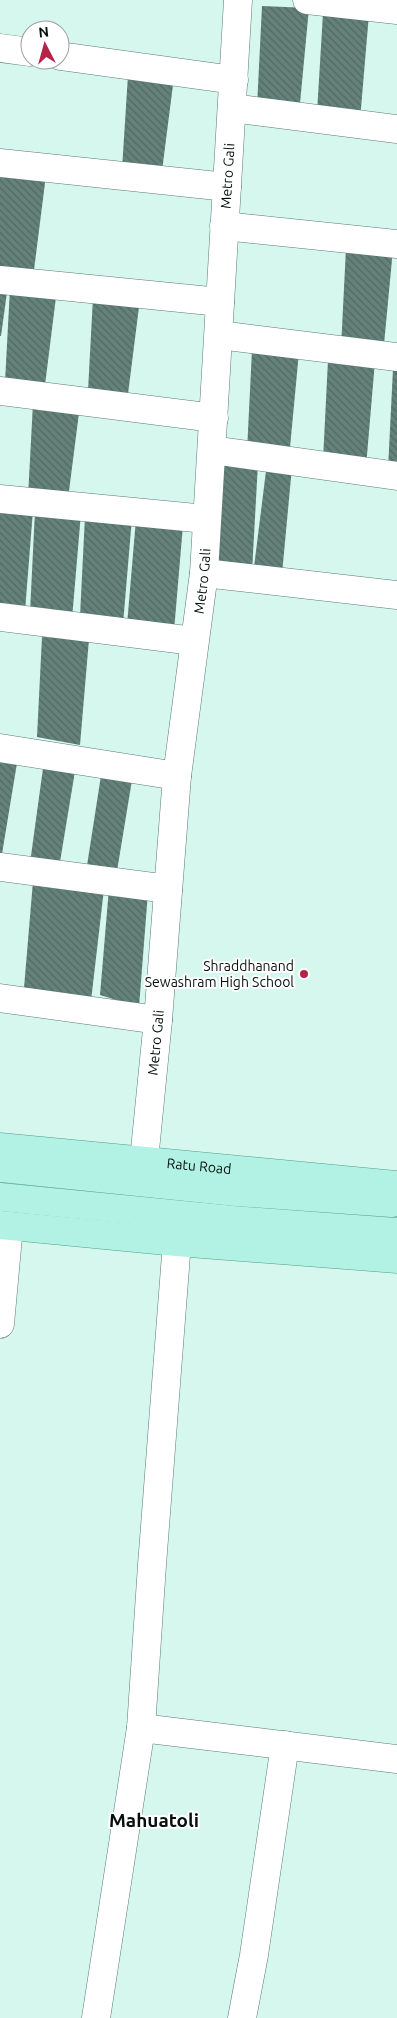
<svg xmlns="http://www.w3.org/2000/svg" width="397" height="2018" viewBox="0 0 397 2018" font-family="Ubuntu,sans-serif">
<defs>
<pattern id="building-back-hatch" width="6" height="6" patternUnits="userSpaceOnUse" patternTransform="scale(1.25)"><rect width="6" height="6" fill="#64827a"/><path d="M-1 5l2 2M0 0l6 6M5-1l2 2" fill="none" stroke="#506962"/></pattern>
</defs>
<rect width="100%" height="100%" fill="#d6f7ee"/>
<!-- building -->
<path fill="url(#building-back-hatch)" d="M262,6L309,8L299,114L257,107Z
M323,13L369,14L360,120L317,113Z
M128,75L174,77L162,171L122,169Z
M0,173L46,175L34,270L0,268Z
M346,248L393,249L383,355L341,348Z
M0,285H8L1,336H0Z
M10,288L57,289L45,385L5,382Z
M93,297L140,299L128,394L88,391Z
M252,350L299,352L289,458L247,451Z
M328,360L375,361L366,467L323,460Z
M393,369H397V470L388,469Z
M33,403L80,405L68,499L28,497Z
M222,457L258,463L252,572L209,569Z
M267,463L292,467L282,574L253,575Z
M0,505L33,510L25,611L0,607Z
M35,511L81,513L72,619L30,612Z
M85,516L132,518L123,624L80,616Z
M136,519L183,525L174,631L127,625Z
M42,637L89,639L80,745L37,737Z
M0,755L18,757L1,860H0Z
M44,761L76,765L59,868L30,863Z
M102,769L133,774L116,877L86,872Z
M33,881L104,889L91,1001L24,988Z
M109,888L148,892L139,1007L100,995Z"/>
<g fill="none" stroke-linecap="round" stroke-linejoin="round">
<defs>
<g id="minor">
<path d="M307,0L397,10"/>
<path d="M0,48L30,52"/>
<path d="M60,56L234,80"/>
<path d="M232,108L397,129"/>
<path d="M0,163L227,187"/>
<path d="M224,226L397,244"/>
<path d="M0,280L220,302"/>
<path d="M219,335L397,357"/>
<path d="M0,391L214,418"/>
<path d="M212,450L397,476"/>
<path d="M0,499L206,519"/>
<path d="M204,573L397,595"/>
<path d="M0,617L194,641"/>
<path d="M0,748L177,776"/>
<path d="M0,867L168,889"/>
<path d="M0,998L158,1020"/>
<path id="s1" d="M144,1160L158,1020L177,776L204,573L238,0"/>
<path d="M0,1324L9,1226"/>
<path d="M141,1728L397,1759"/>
<path d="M96,2018L141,1728L152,1565L177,1242"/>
<path d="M242,2018L254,1955L285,1745"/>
</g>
<g id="major">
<path id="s2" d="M0,1147L397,1185"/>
<path d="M0,1168L236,1192L392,1203"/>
<path d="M0,1197L233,1220L397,1232"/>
<path d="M0,1225L177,1242L397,1259"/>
</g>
</defs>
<!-- minor casing -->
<use href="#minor" stroke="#5c7b73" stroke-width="29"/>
<!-- major casing -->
<use href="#major" stroke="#539e8d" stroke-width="29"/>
<!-- minor -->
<use href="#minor" stroke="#fff" stroke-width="28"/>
<!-- major -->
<use href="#major" stroke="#b1f2e4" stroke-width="28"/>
</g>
<!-- markers -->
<circle fill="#b52448" stroke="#fff" stroke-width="2" cx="304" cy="974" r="5"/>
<g text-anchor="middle" stroke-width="4" stroke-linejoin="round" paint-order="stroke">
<!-- street labels -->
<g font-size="14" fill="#06110e" stroke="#fff">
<text dy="5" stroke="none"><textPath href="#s1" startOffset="988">Metro Gali</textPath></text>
<text dy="5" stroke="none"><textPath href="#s1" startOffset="582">Metro Gali</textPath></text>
<text dy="5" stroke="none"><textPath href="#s1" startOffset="118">Metro Gali</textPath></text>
<text dy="5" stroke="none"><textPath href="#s2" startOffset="200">Ratu Road</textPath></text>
</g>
<!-- poi labels -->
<g font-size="14" fill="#06110e" stroke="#fff" text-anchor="end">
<text x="294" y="971">Shraddhanand<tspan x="294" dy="16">Sewashram High School</tspan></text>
</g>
<!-- district labels -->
<g font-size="19" font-weight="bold" fill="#06110e" stroke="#fff">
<text x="154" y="1827">Mahuatoli</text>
</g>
</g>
<!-- north arrow -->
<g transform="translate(45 45) rotate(354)"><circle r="24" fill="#ffffff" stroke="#9ba09f"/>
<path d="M0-4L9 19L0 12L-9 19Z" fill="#b52448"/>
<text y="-8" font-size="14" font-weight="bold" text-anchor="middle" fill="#06110e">N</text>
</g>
</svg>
